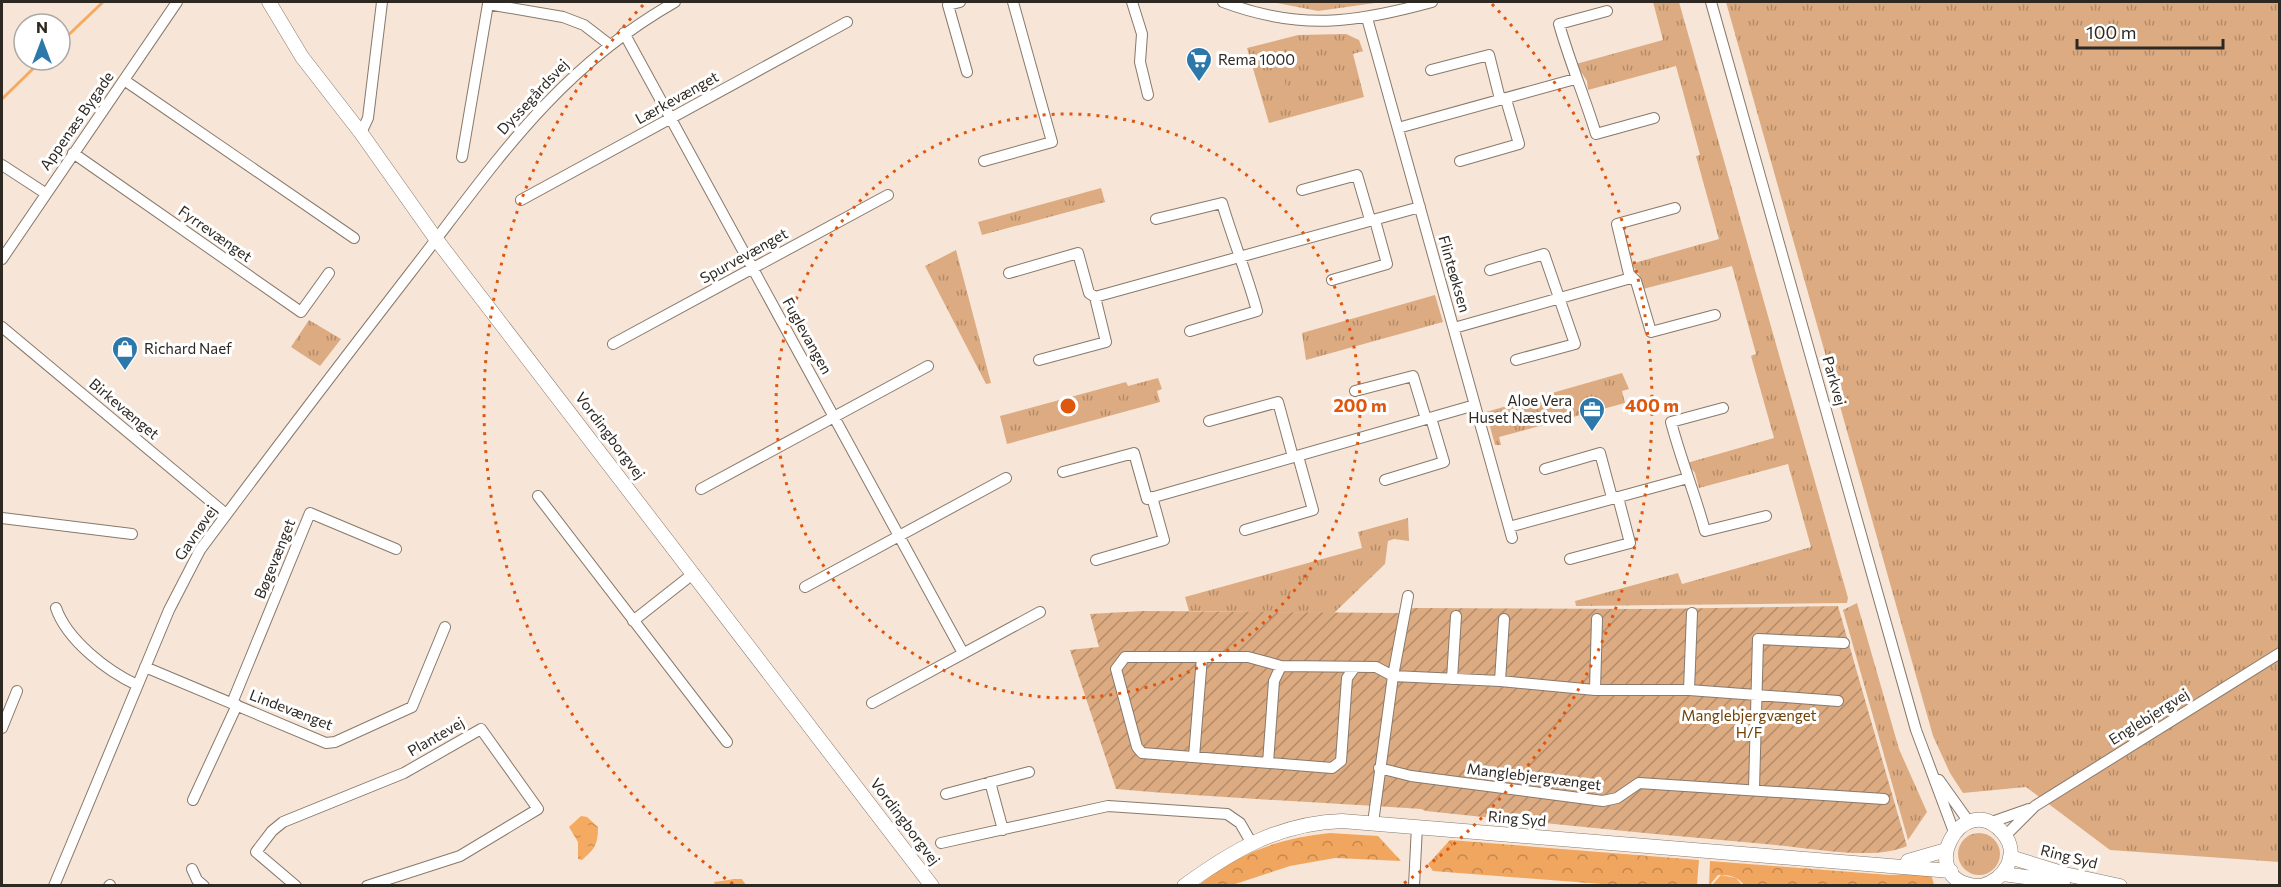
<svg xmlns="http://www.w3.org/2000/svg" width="2281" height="887" viewBox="0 0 2281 887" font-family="Commissioner,sans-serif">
<defs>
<pattern id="grass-tufts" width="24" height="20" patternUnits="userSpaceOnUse" patternTransform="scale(1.5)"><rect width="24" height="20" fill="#dcab81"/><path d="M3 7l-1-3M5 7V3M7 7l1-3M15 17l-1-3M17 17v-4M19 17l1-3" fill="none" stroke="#b38b69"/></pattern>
<pattern id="forest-crowns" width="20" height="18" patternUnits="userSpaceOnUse" patternTransform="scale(1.5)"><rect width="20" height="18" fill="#f1a65f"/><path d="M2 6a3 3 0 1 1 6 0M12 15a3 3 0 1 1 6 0" fill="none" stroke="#c4874e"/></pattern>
<pattern id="garden-furrows" width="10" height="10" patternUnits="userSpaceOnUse" patternTransform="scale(1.5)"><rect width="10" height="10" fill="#dcab81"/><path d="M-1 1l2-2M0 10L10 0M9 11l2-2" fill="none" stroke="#b38b69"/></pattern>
<pattern id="water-ripples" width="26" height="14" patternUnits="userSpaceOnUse" patternTransform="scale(1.5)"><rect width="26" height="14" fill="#f5aa62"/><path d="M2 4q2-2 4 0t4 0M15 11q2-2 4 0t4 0" fill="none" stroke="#d29255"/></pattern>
</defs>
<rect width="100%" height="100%" fill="#f7e6d7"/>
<!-- grass -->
<path fill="url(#grass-tufts)" d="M1272,2H1382L1318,11Z
M1653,2H1679L1848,598L1847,603L1576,606L1575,601L1678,573L1682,584L1811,547L1788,464L1699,488L1695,473L1687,463L1774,438L1751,356L1756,354L1732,266L1643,289L1639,274L1631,264L1719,239L1696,156L1700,155L1676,66L1588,90L1587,81L1576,64L1663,40Z
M1726,2H2279V862L2110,850L2026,787L1963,793L1950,773L1933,736Z
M1346,34L1359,40L1363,51L1353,54L1364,97L1269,123L1247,48L1298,35Z
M1101,188L1105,202L982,235L978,222Z
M956,250L991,383L986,384L925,266Z
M1435,295L1443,322L1306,360L1302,333Z
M309,320L341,339L320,366L291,347Z
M1622,373L1629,389L1622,391L1625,403L1499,437L1501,445H1495L1486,412Z
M1158,378L1162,389L1157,391L1160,402L1007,444L1000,416L1126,382L1128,386Z
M1408,518L1409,541L1394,539L1388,541L1385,564L1334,613L1189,611L1185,597L1362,548L1358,532Z
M1857,603L1899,749L1927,812L1908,840L1843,610Z
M1958 854a21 21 0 1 1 42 0a21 21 0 1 1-42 0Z"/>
<!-- forest -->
<path fill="url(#forest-crowns)" d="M1330,833L1378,836L1401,861L1335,858L1290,866L1232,885L1198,886C1237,853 1280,838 1330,833Z
M1450,840L1699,860L1697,885L1628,886L1433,871L1428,864Z
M1710,861L1890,875L1931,873L1934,885H1744C1737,876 1730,875 1718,875L1709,886Z"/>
<!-- garden -->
<path fill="url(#garden-furrows)" d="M1838,606L1907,846C1875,861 1812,848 1776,845C1659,835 1542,823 1426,811L1421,809C1320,802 1218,798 1116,789L1070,650L1099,647L1090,614L1143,611L1398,613L1413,608L1648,609Z"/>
<!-- pitch -->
<path fill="#dcab81" d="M1283,74L1286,86L1265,91L1262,80Z"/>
<!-- water -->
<path fill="url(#water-ripples)" d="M581,816L587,817L598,827C598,844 595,849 582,860L578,859V842L569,827Z
M1721,875L1736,878L1742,885H1712Z
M735,879H742L746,885H715L714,882Z"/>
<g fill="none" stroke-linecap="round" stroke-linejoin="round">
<!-- stream -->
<path stroke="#f5aa62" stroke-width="3" d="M60,43L103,2
M2,99L42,60"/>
<defs>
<path id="minor" d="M960,2L948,5L967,72
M1132,2L1142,34L1140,62L1148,95
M1223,2C1301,31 1354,23 1432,2
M1711,2L1916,730L1954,832
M1607,11L1559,24C1570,63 1584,95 1596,134L1654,118
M1367,18L1512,538
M624,33L963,653
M1431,70L1489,55L1499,95L1507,103L1519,144L1460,161
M124,80L354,238
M1398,128L1575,79
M361,133L368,118L382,2
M73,153L301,312L329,273
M462,157L488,4L563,17L584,25L610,45
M984,161L1052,142L1013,2
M2,165L45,193
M1302,190L1357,175L1369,216L1376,224L1387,264L1332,280
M521,200L847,22
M1675,208L1617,224L1629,274L1636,281L1651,332L1715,315
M1156,219L1222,203C1233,240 1247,274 1257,311L1190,331
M2,259L177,2
M1490,270L1544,254L1575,344L1516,360
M1009,273L1078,253L1089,293L1095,297L1420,207
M2,327L226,514
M1454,328L1631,278
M613,344L888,195
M1039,360L1106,342L1095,297
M1355,391L1413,376L1426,419
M1723,408L1671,422C1681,460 1695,494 1705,531L1766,516
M1209,421L1278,402L1293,457
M1545,469L1600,453L1611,494L1619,501L1630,543L1570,559
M1063,472L1134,453L1147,499L1475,405
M1385,480L1444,462L1431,418
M701,489L928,366
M538,496L727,742
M2,518L132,534
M1509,527L1688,478
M1245,530L1313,510L1298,456
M1096,560L1164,540L1152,497
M805,587L1006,478
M56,608C67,640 107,671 137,685
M633,621L694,573
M145,667L326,743L335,742L412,707L445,627
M1355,667L1347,678L1341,761L1332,768L1142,753L1137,747L1116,669L1125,657H1248L1281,666L1376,667L1393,676L1500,681L1595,690H1689L1838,701
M1452,679L1456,616
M1500,681L1504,619
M1595,690L1597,619
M1689,690L1692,613
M232,703L310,513L396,549
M872,703L1040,612
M2,728L17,691
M1194,757L1202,657
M1268,763L1274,681L1281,666
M1379,768L1411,776L1603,801L1617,798L1639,783L1884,799
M1939,780L1969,822
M990,782L1003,830
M1754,789L1758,639L1844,643
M946,794L1029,772
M193,800L237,705
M1373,823L1393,676L1408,596
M1989,823L2029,809
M2005,836L2035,806L2280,653
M941,843L1108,806L1227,814L1240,823L1251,842
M192,869L197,880L204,886
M54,886L169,610L200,550C269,457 340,364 411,272C494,165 554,71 675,2
M109,886L110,885
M296,886L256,852L272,831L283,822L404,773L481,729L538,809L460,856L367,886
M1414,886L1417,826"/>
<path id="major" d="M269,2L302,57L361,133L436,239L932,886
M2010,857L2065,874L2120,886
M1908,861L1946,850
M2003,874L2063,882
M1184,886C1233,850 1280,823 1342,821L1951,871
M1979,886C1911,882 1963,785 2003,833C2021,854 2005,880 1981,886"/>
</defs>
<!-- minor casing -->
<use href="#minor" stroke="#88796b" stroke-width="12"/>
<!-- major casing -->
<use href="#major" stroke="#88796b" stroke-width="15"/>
<!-- minor -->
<use href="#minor" stroke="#fff" stroke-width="10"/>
<!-- major -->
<use href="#major" stroke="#fff" stroke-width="14"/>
</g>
<!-- distance rings -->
<g fill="none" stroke="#df570d" stroke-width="3" stroke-dasharray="3 6">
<circle cx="1068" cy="406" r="292"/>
<path d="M733 884A584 584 0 0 1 644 4M1492 4A584 584 0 0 1 1403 884"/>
</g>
<!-- icons -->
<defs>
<symbol id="supermarket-pin" viewBox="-11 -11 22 30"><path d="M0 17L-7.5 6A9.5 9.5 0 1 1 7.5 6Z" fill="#2d78ab" stroke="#fff"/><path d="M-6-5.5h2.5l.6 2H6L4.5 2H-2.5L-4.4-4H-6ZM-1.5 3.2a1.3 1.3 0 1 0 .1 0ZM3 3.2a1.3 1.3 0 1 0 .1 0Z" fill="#fff"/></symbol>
<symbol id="shop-pin" viewBox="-11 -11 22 30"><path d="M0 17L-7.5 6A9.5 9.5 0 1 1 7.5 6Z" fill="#2d78ab" stroke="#fff"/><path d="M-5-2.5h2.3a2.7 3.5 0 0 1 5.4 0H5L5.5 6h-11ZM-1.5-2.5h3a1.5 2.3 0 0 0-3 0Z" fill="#fff"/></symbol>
<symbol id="office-pin" viewBox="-11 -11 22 30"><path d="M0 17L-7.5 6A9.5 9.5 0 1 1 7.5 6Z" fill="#2d78ab" stroke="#fff"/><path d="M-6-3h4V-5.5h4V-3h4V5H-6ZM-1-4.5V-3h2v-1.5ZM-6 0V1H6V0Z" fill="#fff"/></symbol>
</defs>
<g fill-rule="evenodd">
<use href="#supermarket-pin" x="1184" y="45" width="30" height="40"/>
<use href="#shop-pin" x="110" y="334" width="30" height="40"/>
<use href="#office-pin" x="1577" y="395" width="30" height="40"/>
</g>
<g text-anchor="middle" stroke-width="6" stroke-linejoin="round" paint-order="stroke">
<!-- poi labels -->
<g font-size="15" fill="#2e2822" stroke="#fff" text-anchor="start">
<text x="1218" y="65">Rema 1000</text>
<text x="144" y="354">Richard Naef</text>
<text x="1572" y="406" text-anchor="end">Aloe Vera<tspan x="1572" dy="17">Huset Næstved</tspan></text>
</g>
<!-- street labels -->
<g font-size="15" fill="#2e2822" stroke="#fff">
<text transform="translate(533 97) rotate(-47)" y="5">Dyssegårdsvej</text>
<text transform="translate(677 98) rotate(-29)" y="5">Lærkevænget</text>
<text transform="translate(77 121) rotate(-55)" y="5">Appenæs Bygade</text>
<text transform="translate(215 234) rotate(35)" y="5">Fyrrevænget</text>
<text transform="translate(744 256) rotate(-29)" y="5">Spurvevænget</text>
<text transform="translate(1454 274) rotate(74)" y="5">Flinteøksen</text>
<text transform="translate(807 336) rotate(61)" y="5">Fuglevangen</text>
<text transform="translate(1834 381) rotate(74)" y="5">Parkvej</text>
<text transform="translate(124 409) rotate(40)" y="5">Birkevænget</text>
<text transform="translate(610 436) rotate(53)" y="5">Vordingborgvej</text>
<text transform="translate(196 533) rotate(-56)" y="5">Gavnøvej</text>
<text transform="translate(275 559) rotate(-68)" y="5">Bøgevænget</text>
<text transform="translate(291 710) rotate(21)" y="5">Lindevænget</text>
<text transform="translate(2149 717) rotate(-32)" y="5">Englebjergvej</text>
<text transform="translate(436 737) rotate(-30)" y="5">Plantevej</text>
<text transform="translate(1534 777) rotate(7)" y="5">Manglebjergvænget</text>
<text transform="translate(1517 819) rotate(5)" y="5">Ring Syd</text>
<text transform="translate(905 822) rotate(53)" y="5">Vordingborgvej</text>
<text transform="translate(2069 857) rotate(14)" y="5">Ring Syd</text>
</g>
<!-- park labels -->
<g font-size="15" fill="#6f3f05" stroke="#fff">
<text x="1749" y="721">Manglebjergvænget<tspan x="1749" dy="17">H/F</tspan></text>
</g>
</g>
<circle cx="1068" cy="406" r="9" fill="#df570d" stroke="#fff" stroke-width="3"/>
<g font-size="18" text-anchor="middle" font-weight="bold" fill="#df570d" stroke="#fff" stroke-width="6" stroke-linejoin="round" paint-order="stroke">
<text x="1360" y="412">200 m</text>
<text x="1652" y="412">400 m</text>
</g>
<!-- border -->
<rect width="2281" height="887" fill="none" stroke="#2e2822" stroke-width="6"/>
<!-- north arrow -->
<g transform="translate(42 42)"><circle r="28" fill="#ffffff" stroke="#aba9a7" stroke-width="1.5"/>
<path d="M0-4.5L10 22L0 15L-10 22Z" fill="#2d78ab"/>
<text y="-9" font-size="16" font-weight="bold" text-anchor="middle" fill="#2e2822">N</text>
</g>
<!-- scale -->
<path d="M2077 39v9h146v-9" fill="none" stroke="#2e2822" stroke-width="3"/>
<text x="2086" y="39" font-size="18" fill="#2e2822" stroke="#ffffff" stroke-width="4.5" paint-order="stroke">100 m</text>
</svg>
